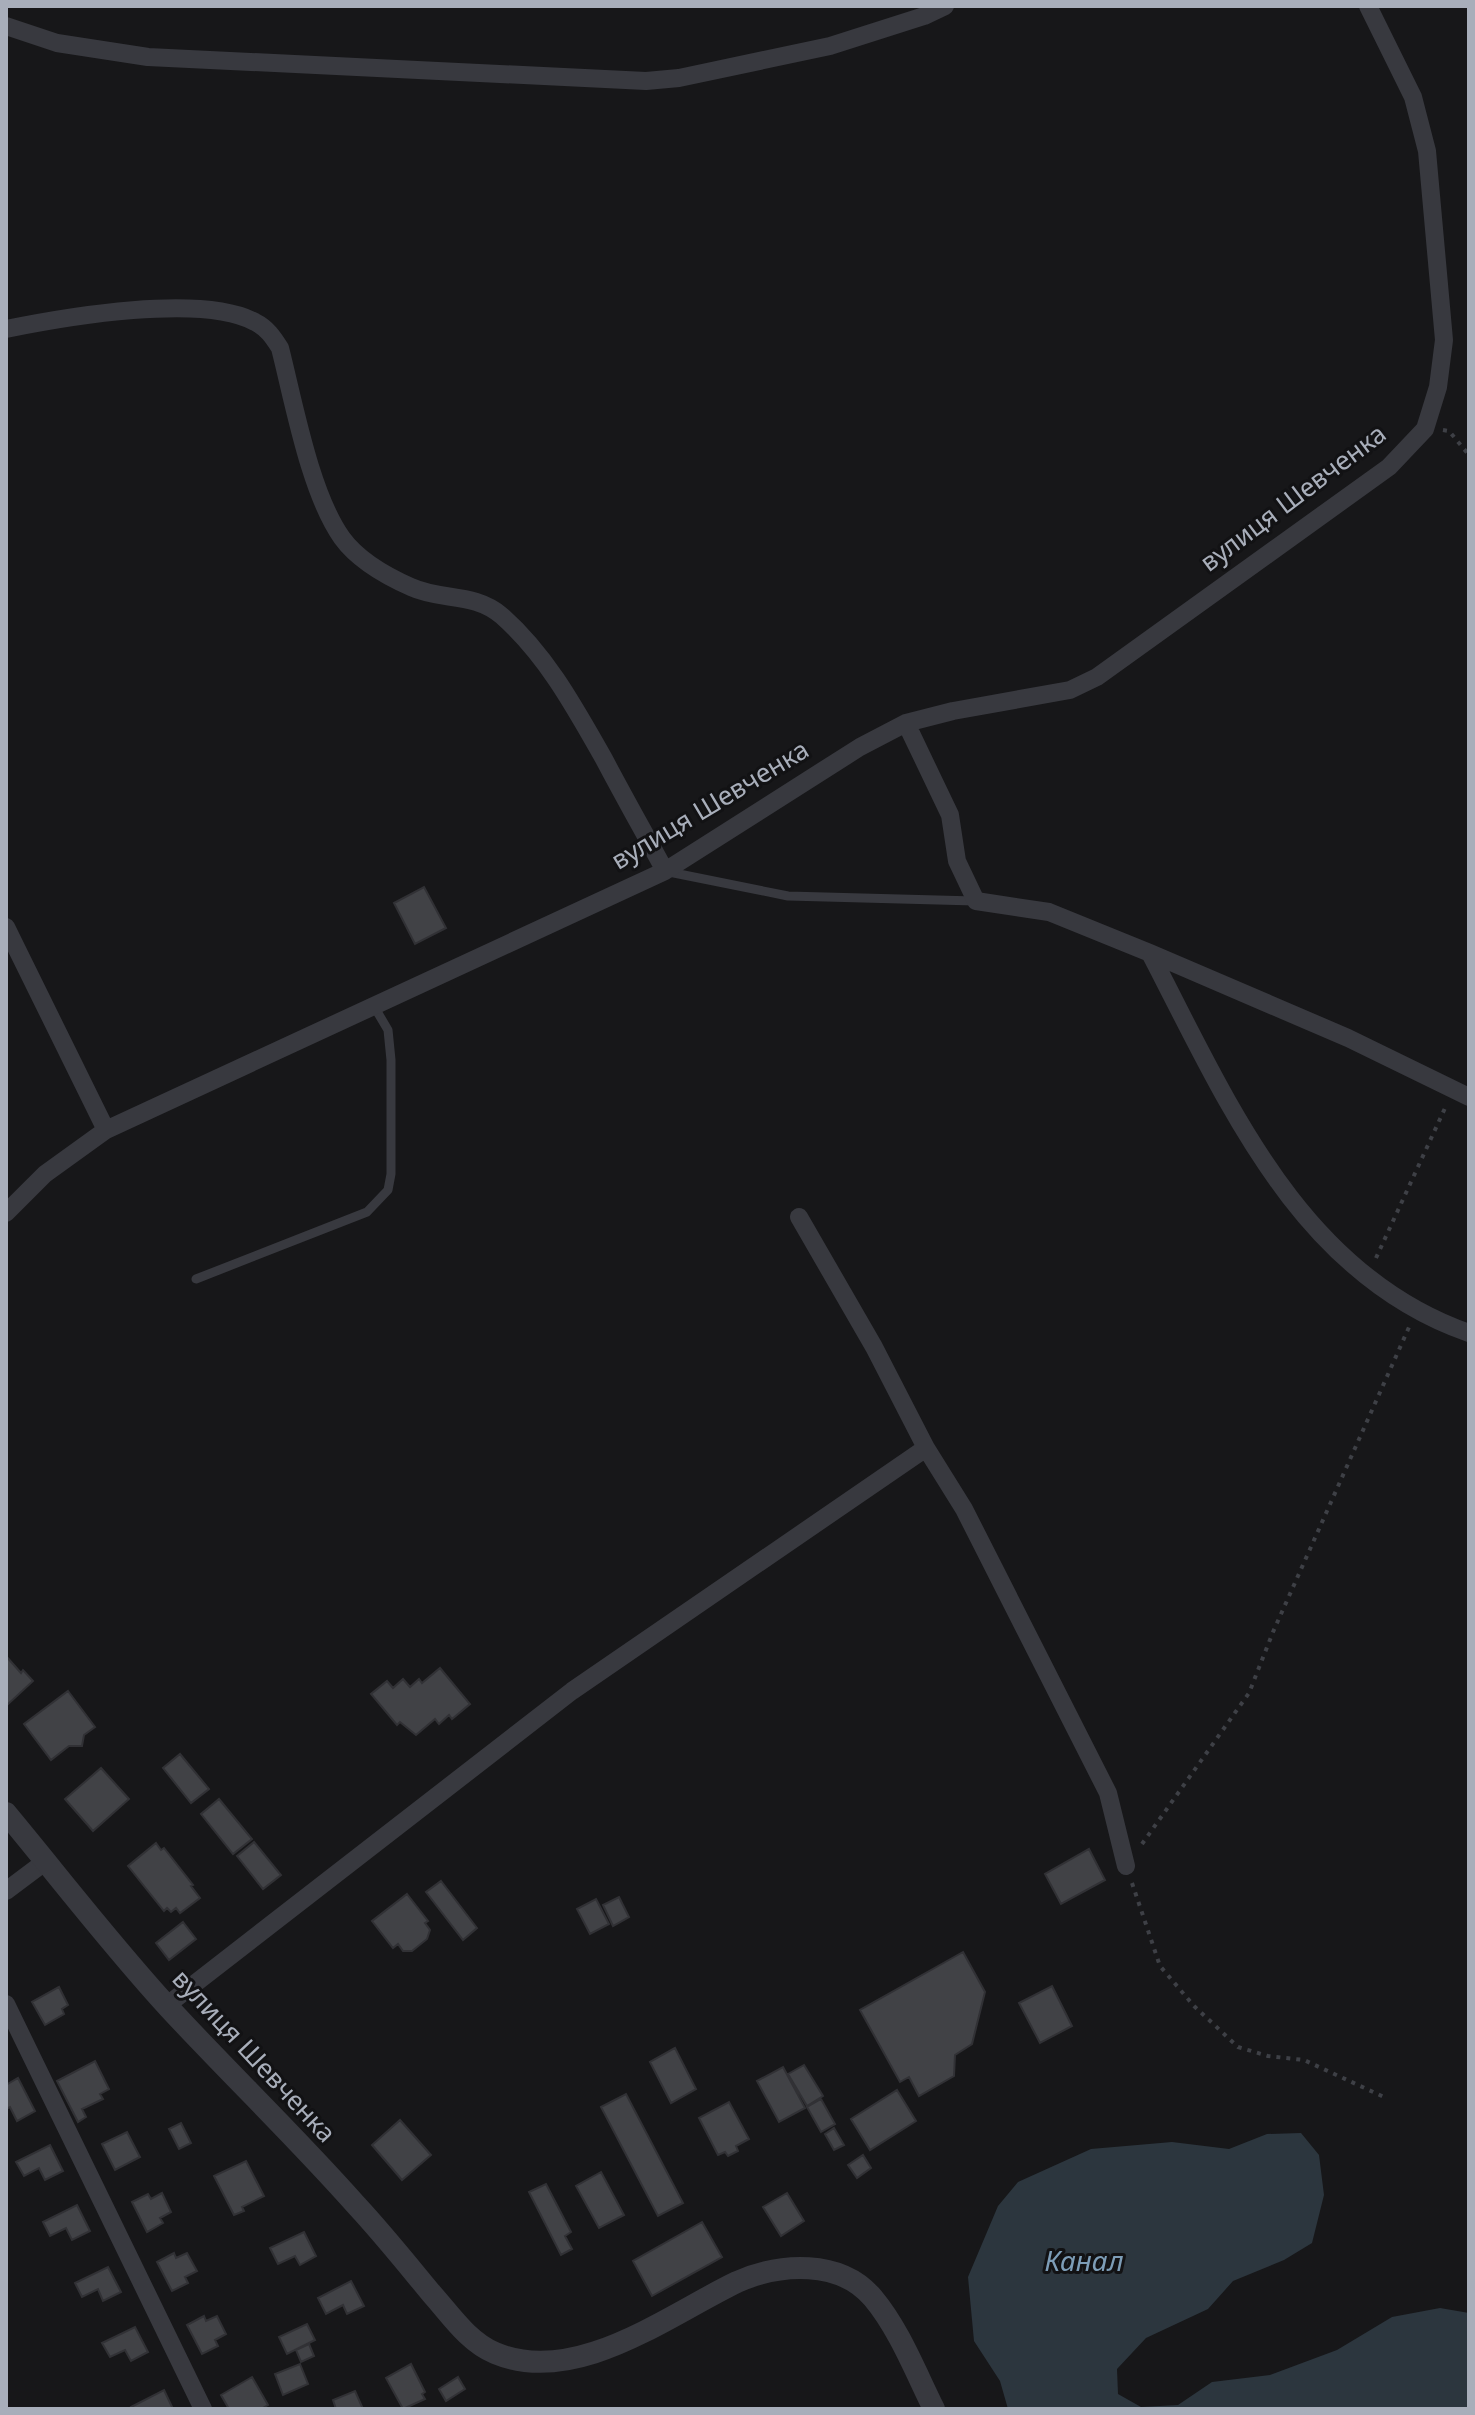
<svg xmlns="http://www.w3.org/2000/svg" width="1475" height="2415" viewBox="0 0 1475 2415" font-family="'Noto Sans',sans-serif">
<rect width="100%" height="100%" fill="#171719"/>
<!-- water -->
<path fill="#2c363e" d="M1301,2133L1319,2155L1324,2195L1312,2243L1284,2260L1233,2281L1208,2309L1146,2338L1117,2369L1118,2394L1141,2407L1178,2405L1212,2382L1270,2375L1337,2350L1392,2317L1440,2308L1469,2313V2409H1008L1000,2381L974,2341L968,2277L998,2206L1018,2182L1091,2149L1172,2142L1229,2149L1267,2134Z"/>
<!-- building -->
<path fill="#414246" stroke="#313135" stroke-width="2" d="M424,887L446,928L415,944L394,903Z
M6,1656L21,1673L23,1670L33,1681L6,1706Z
M440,1668L470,1704L452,1719L449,1715L439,1724L435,1719L416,1735L400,1722L397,1725L371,1694L387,1681L393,1688L403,1679L410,1687L419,1679L422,1683Z
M68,1691L95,1727L84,1735L82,1746H69L51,1760L24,1724Z
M180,1754L209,1789L191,1803L163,1768Z
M101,1768L129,1799L93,1831L65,1799Z
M219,1799L252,1839L233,1854L201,1814Z
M254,1842L281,1875L263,1889L237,1856Z
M156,1843L161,1850L164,1848L193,1885L191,1886L200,1898L180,1913L176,1908L171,1912L167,1908L164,1911L128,1866Z
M1089,1849L1105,1880L1061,1904L1045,1874Z
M441,1881L477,1928L463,1940L426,1892Z
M407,1894L428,1921L425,1923L430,1930L427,1939L412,1951H403L398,1944L393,1948L372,1921Z
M619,1897L629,1917L613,1926L603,1905Z
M596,1899L609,1924L590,1934L577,1909Z
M183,1922L196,1939L169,1960L156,1943Z
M963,1952L985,1992L972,2044L955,2055L954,2076L919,2096L909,2077L900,2082L860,2010Z
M1052,1986L1072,2026L1040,2043L1019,2003Z
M59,1987L68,2005L62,2009L64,2014L45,2025L32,2002Z
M675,2048L696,2089L671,2103L650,2062Z
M95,2061L109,2089L100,2094L103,2099L82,2109L86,2117L78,2122L57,2081Z
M804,2065L823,2096L807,2106L788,2074Z
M783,2067L805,2108L779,2122L757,2081Z
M18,2078L35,2111L17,2121L10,2107L6,2109V2085Z
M897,2090L916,2121L870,2150L851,2119Z
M626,2094L683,2203L658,2216L601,2107Z
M821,2099L835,2124L821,2132L807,2107Z
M729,2102L749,2139L736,2146L738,2151L728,2156L725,2152L718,2155L699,2118Z
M400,2120L431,2155L402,2180L372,2145Z
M181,2123L191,2143L179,2149L169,2129Z
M834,2128L844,2145L834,2150L825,2134Z
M127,2132L140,2157L115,2170L102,2144Z
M50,2145L63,2171L45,2180L39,2168L24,2176L16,2162Z
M863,2155L871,2168L857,2178L848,2165Z
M246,2161L264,2196L242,2207L244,2211L234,2215L214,2176Z
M601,2172L624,2215L599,2228L576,2186Z
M546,2184L571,2232L565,2236L572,2249L561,2255L529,2192Z
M162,2193L171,2212L160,2218L163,2223L147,2232L132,2202L148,2194L151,2199Z
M787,2193L804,2221L781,2236L763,2207Z
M77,2205L90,2231L72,2240L66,2228L50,2236L43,2222Z
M702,2222L722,2257L652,2296L633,2261Z
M304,2232L316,2256L300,2265L295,2256L278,2264L270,2248Z
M174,2253L176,2258L187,2253L197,2271L185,2277L188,2283L172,2291L157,2262Z
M108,2267L121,2292L103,2301L98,2289L82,2297L75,2283Z
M351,2281L364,2306L347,2314L343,2305L326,2314L318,2298Z
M204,2316L206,2321L217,2316L226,2334L215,2340L218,2346L202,2354L187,2325Z
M307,2324L315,2340L287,2354L279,2337Z
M135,2327L148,2352L131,2361L125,2350L110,2357L102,2343Z
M309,2344L314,2356L301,2362L296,2350Z
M300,2364L308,2384L283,2395L275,2374Z
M411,2364L425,2392L422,2394L425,2399L403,2409L386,2378Z
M252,2377L268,2405L261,2409H229L221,2395Z
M458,2377L465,2389L446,2401L439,2389Z
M164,2390L173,2409H132L131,2407Z
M355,2391L363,2409H336L333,2400Z"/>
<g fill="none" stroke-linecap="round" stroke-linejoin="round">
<!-- path -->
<path stroke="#3e4046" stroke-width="4" stroke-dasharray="4 6" stroke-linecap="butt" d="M1443,430L1449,431L1469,455
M1376,1258L1446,1106
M1142,1844L1249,1693L1273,1632L1410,1325
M1132,1883L1160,1966L1194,2006L1238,2047L1268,2056L1304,2060L1384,2097"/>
<!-- service -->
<path stroke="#38393f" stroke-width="9" d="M669,872L788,896L975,901
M196,1279L367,1212L388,1190L391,1174V1060L388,1030L375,1008"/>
<!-- minor -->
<path stroke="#38393f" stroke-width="18" d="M6,26L57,43L148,57L646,81L679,78L830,46L924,16L945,6
M6,329C65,317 202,293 255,322C267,328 273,337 280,348C294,403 310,493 342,538C358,560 386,576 411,587C441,601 474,592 502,616C547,656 575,708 604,759C624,797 645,834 665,871
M906,723L950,815L957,861L976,901L1049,912L1150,953L1348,1038L1469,1097
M6,927L106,1130
M1150,953C1227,1101 1299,1274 1469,1333
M6,1213L45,1174L106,1130L665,871L860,747L906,723L953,711L1070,690L1097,677L1389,467L1425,429L1438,387L1444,340L1427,151L1413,97L1368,6
M926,1448L964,1509L1108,1793L1126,1866
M6,1891L46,1861
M6,2004L203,2409
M166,2006L572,1691L926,1448L874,1347L799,1217"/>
<!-- tertiary -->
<path stroke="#38393f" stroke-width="22" d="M6,1813C60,1878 112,1946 169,2008C231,2075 297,2138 357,2206C383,2234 407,2264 431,2293C450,2314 468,2342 495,2353C576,2387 668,2315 737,2282C780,2263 840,2259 873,2298C899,2329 916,2373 934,2409"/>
</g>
<g text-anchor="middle" stroke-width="6" stroke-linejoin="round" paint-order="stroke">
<!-- street labels -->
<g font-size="26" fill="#a8aeba" stroke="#121214">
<text transform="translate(1293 498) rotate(-37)" y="9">вулиця Шевченка</text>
<text transform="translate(710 805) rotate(-31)" y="9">вулиця Шевченка</text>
<text transform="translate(254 2056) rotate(47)" y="9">вулиця Шевченка</text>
</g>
<!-- water labels -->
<g font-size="28" font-style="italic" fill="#7d9db7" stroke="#121214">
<text x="1084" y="2271">Канал</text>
</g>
</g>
<!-- border -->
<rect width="1475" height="2415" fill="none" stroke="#a8aeba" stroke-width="16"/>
</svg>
